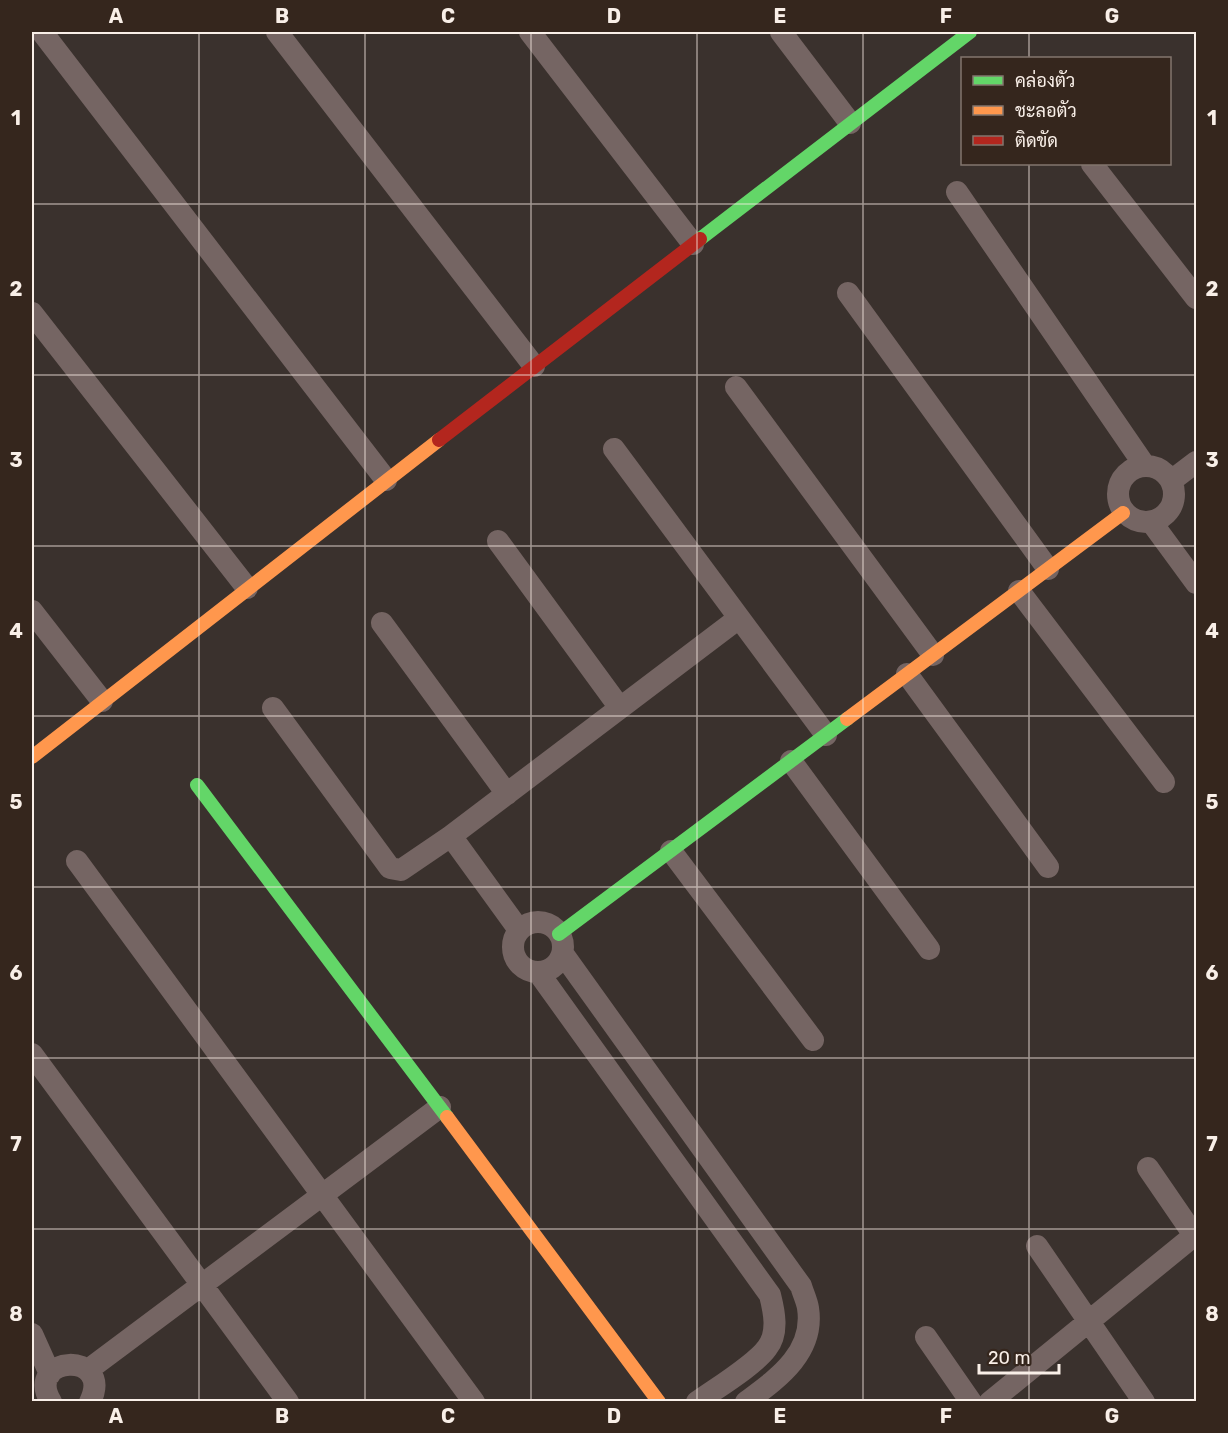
<svg xmlns="http://www.w3.org/2000/svg" width="1228" height="1433" viewBox="0 0 1228 1433" font-family="Rubik,Sarabun,sans-serif">
<rect width="100%" height="100%" fill="#3a312d"/>
<g fill="none" stroke-linecap="round" stroke-linejoin="round">
<!-- street -->
<path stroke="#756563" stroke-width="22" d="M42,32L386,480
M277,32L534,366
M530,32L693,244
M781,32L850,123
M1092,164L1196,298
M957,192L1145,466
M848,293L1048,569
M32,313L247,588
M736,387L933,655
M614,449L826,735
M1118 494a28 28 0 1 1 56 0a28 28 0 1 1-56 0Z
M1171,481L1196,462
M1152,523L1196,583
M498,541L620,708
M1019,591L1164,782
M32,611L102,701
M382,623L507,794
M907,674L1048,867
M273,708L390,868L401,870L451,836
M791,761L929,949
M671,851L813,1040
M77,861L474,1402
M513 947a25 25 0 1 1 50 0a25 25 0 1 1-50 0Z
M519,930L451,836L739,618
M563,954L801,1286C803,1293 807,1301 808,1308C815,1353 777,1379 746,1402
M538,972L770,1295C774,1311 779,1333 767,1348C755,1365 715,1389 697,1402
M32,1054L288,1402
M1148,1168L1196,1238
M1037,1246L1144,1402
M32,1334L50,1374
M926,1337L971,1402
M88,1370L440,1107
M51,1402C23,1355 115,1350 90,1402
M990,1402L1196,1234"/>
<!-- fast -->
<path stroke="#63d668" stroke-width="14" d="M700,239L970,32
M197,785L447,1117
M559,934L847,719"/>
<!-- slow -->
<path stroke="#ff974d" stroke-width="14" d="M847,719L1123,513
M32,757L439,440
M447,1117L659,1402"/>
<!-- jam -->
<path stroke="#b3261e" stroke-width="14" d="M439,440L700,239"/>
</g>
<!-- grid -->
<path fill="none" stroke="#f9efe8" stroke-width="1.5" stroke-opacity="0.55" d="M199,32V1402M365,32V1402M531,32V1402M697,32V1402M863,32V1402M1029,32V58M1029,164V1402M32,204H1196M32,375H1196M32,546H1196M32,716H1196M32,887H1196M32,1058H1196M32,1229H1196"/>
<!-- border -->
<rect width="1228" height="1433" fill="none" stroke="#35261d" stroke-width="66"/>
<!-- legend -->
<rect x="961" y="57" width="210" height="108" fill="#35261d" stroke="#83766e" stroke-width="1.5"/>
<rect x="973" y="76" width="30" height="9" fill="#63d668" stroke="#83766e" stroke-width="1.5"/>
<text x="1015" y="87" font-size="18" fill="#f9efe8">คล่องตัว</text>
<rect x="973" y="106" width="30" height="9" fill="#ff974d" stroke="#83766e" stroke-width="1.5"/>
<text x="1015" y="117" font-size="18" fill="#f9efe8">ชะลอตัว</text>
<rect x="973" y="136" width="30" height="9" fill="#b3261e" stroke="#83766e" stroke-width="1.5"/>
<text x="1015" y="147" font-size="18" fill="#f9efe8">ติดขัด</text>
<!-- scale -->
<path d="M979 1364v9h80v-9" fill="none" stroke="#f9efe8" stroke-width="3"/>
<text x="988" y="1364" font-size="18" fill="#f9efe8" stroke="#35261d" stroke-width="4.5" paint-order="stroke">20 m</text>
<rect x="33" y="33" width="1162" height="1367" fill="none" stroke="#f9efe8" stroke-width="2"/>
<g font-size="20" text-anchor="middle" font-weight="bold" fill="#f9efe8">
<text x="116" y="23">A</text>
<text x="282" y="23">B</text>
<text x="448" y="23">C</text>
<text x="614" y="23">D</text>
<text x="780" y="23">E</text>
<text x="946" y="23">F</text>
<text x="1112" y="23">G</text>
<text x="16" y="125">1</text>
<text x="1212" y="125">1</text>
<text x="16" y="296">2</text>
<text x="1212" y="296">2</text>
<text x="16" y="467">3</text>
<text x="1212" y="467">3</text>
<text x="16" y="638">4</text>
<text x="1212" y="638">4</text>
<text x="16" y="809">5</text>
<text x="1212" y="809">5</text>
<text x="16" y="980">6</text>
<text x="1212" y="980">6</text>
<text x="16" y="1151">7</text>
<text x="1212" y="1151">7</text>
<text x="16" y="1321">8</text>
<text x="1212" y="1321">8</text>
<text x="116" y="1423">A</text>
<text x="282" y="1423">B</text>
<text x="448" y="1423">C</text>
<text x="614" y="1423">D</text>
<text x="780" y="1423">E</text>
<text x="946" y="1423">F</text>
<text x="1112" y="1423">G</text>
</g>
</svg>
